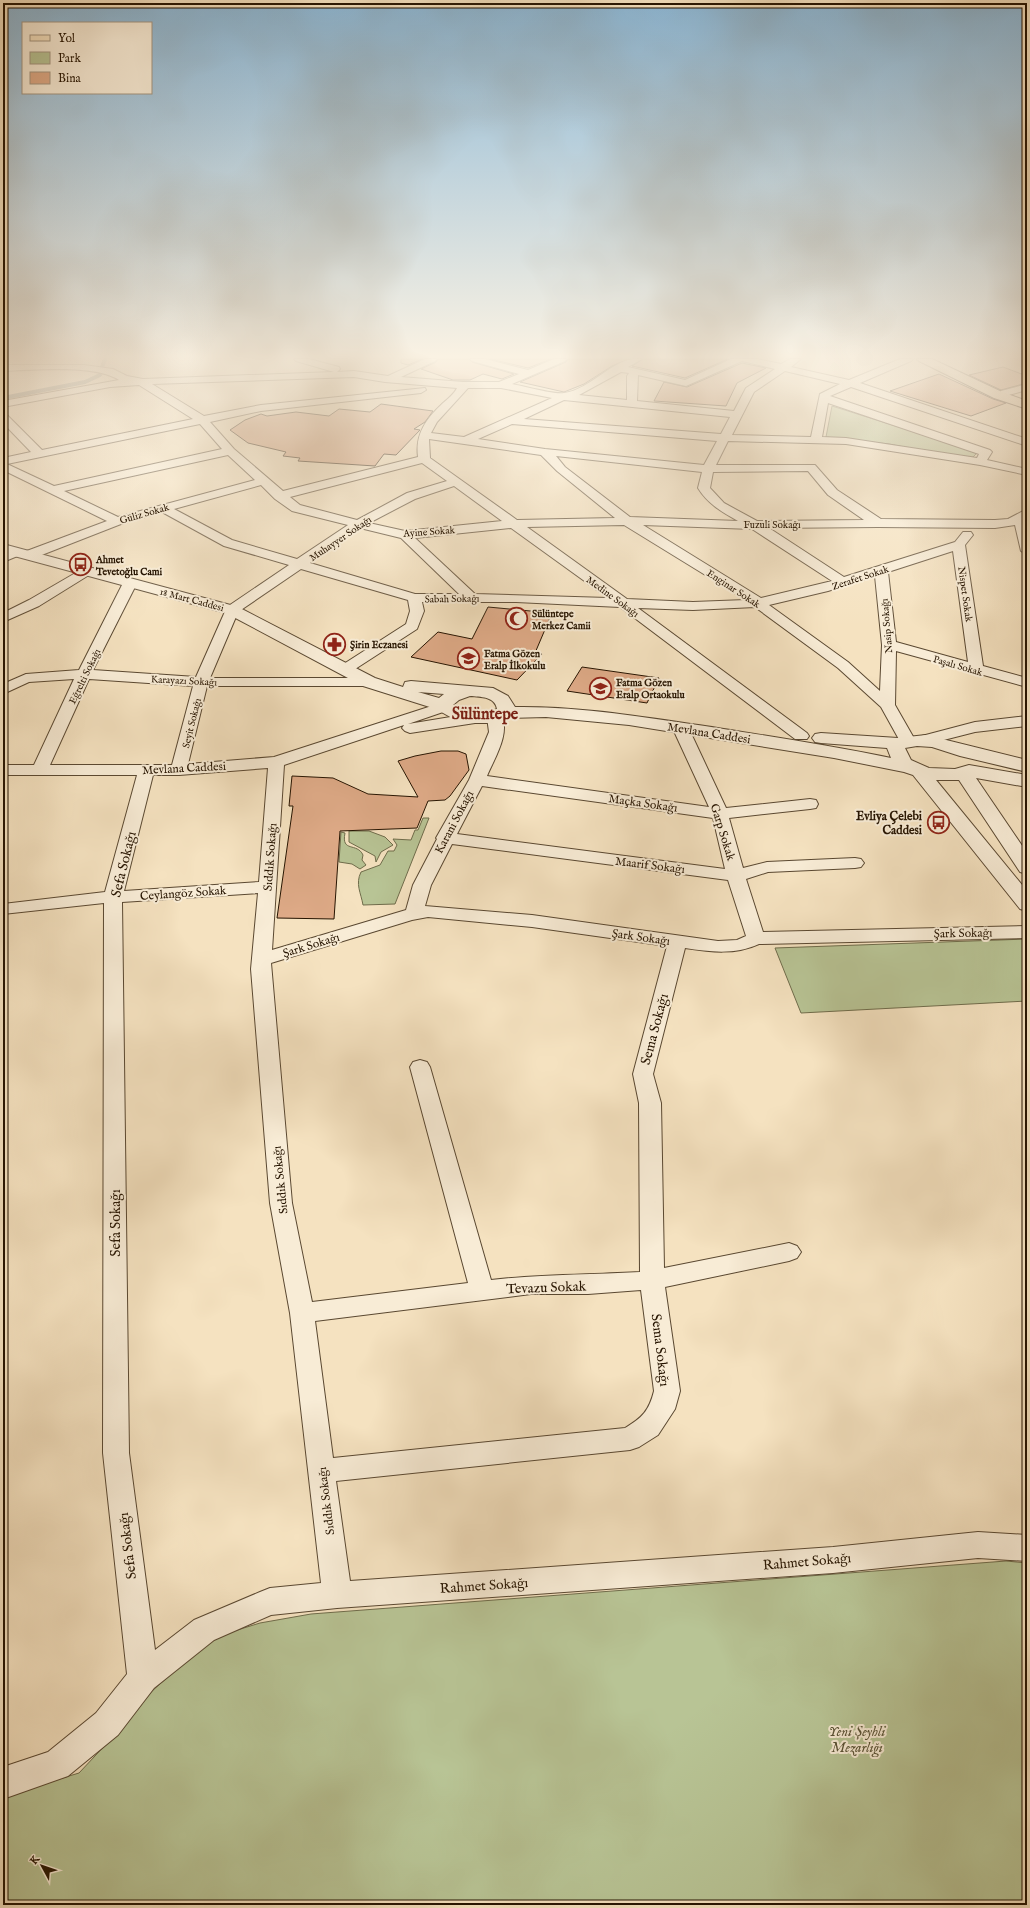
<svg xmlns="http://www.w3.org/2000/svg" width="1030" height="1908" viewBox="0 0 1030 1908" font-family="'IM FELL English',serif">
<rect width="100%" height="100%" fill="#f5e2c0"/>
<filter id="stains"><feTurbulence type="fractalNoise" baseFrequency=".005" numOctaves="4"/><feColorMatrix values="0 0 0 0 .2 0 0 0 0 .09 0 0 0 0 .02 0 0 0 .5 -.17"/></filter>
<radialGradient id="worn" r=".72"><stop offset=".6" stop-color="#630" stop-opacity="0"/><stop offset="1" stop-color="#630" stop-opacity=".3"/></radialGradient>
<!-- green -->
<path fill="#b8c495" stroke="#6f6c4b" d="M832,406L978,452L970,460L889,444L826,437Z
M423,818H429L395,904L363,905C361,893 355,884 361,872L380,865L388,851H394L397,845L393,839L411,840L415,830H418Z
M349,831H369L385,837L393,845L381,852L376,862L375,856L349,842Z
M341,832L345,833C341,853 357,842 363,855L362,860L366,865L360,869L352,864L339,862Z
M1027,939V1001L801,1013L775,948Z
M1006,1561L1027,1563V1905H3V1796L79,1773L126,1723L151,1692L191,1656L221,1635L260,1623L311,1614Z"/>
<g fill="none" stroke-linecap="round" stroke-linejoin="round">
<!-- stream -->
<path stroke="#6f7871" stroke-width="4" d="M102,367L105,359
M3,398L85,382L100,375"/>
</g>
<!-- building -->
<path fill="#deaa87" stroke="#261401" d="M401,359H422L408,365L401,363Z
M438,359H469L472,362L514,374L502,379L483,374L470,380H453L421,369L436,362Z
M490,359H551L528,368Z
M568,359H629L612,366L584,384L564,392L520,382L566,362Z
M643,359H728L685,378L632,366Z
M742,363L766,368L737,383L726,406L654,401L664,382L687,387Z
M1003,367L1027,376V383L1001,390L969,375Z
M939,374L993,399L1006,403L971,416L890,391Z
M381,404L433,411L425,422L414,429L420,430L396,455L384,454L375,466L298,461L300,458L283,456L286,452L248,443L230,430L245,420L261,414L267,416L296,412L329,416L339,409L370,412Z
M488,607L552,613L535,653L542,654L517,680L411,657L438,632L472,639Z
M582,667L659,678L647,703L567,691Z
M441,751H458L466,754L469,770L450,796L445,800L428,801L417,828L340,831L334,919L277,918L293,806H289L292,776L333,778L368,794L418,797L398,761L415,756Z"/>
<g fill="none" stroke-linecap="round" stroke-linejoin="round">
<defs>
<path id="minor" d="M294,359H309L339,367L340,369L337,372L354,371L388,376L425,359H437L435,361L401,377L463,382H499L519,374L472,361L470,359H485L528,370L554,359H567L565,361L512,384C524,386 554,395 564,393C593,389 613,356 642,359L628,367L685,380L731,359H757L781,364L790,359H801L791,367L849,380L900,359H913L911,361L860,383L1027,439V446L851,387L830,396L990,450L992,452L987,460L1027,469V475L980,465L846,444L728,441L716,465H815L837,490L881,519L995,520L1008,519L1027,509V555L1021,551L1015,525L995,528L878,527L769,528L844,577L955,542L963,532H971L973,535L965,545L983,666L1027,678V687L896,651L895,705L915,740L913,743H901L881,707L838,668L755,607L693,610L638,608L807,733L809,736L807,739H795L620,607L516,602H422L424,611L417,629L349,673H339L337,670L339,667L406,624L410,611L408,600L301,569L238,612L210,678H369L374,679L376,682L374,685L369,686H207L188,764L274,757L444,702L449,704L452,707L449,710L408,724L475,713L480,715L483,718L480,721L475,723L410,733L405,731L402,728L404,725L284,765L272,950L406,910L413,885L437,839L436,838L469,780L489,732L487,717L490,714H500C512,731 494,759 487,776L709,807L673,729L676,726H686L689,729L726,808L810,799L816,800L818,804L816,808L810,809L729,818L743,868L767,862L855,858L861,859L864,863L861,867L855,868L768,872L746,879L763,932L1027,926V938L759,944C735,955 711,952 685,948L653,1074L661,1103L664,1268L789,1243L797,1246L801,1252L797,1258L789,1261L665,1287L680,1391L675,1409L658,1435L639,1447L630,1450L336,1481L350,1581L833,1547L978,1532L1027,1535V1561L978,1558L833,1573L337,1608L271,1615L214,1640L154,1688L118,1735L68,1776L3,1799V1767L48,1752L96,1713L127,1674L103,1453L104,903L3,914V904L105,892L137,775H3V765H34L74,679L29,682L3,694V684L26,674L79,670L123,583L125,580H135L137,583L93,670L196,677L227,607L289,565L224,546L162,512L121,524L34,558H24L23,555L24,552L107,521L3,470V458L31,452L3,423V414L7,415L42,450L193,419L139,385L110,387L3,407V401L119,380C94,364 34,370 3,371V365H84L113,369L127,376L143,379L334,372L296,361ZM742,361L775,369L746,388L734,411L637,401L638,375L686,386ZM785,371L840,384L820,394L811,437L732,435L754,392ZM621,372L629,373L627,376V400L579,395ZM354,377L385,382L457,388C454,394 448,399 443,403C426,419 415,434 418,457L283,491L234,449L210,422L261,411L421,393L426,390L425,388L261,405L204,416L152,384ZM468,388H501L552,398L464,437L431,433L437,422ZM564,400L730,417L721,434L524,419ZM828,403L979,454L977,458L846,438L822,437ZM200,424L222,449L54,486L7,464ZM512,424L717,441L704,465L545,449L478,439ZM429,439L541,455L557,471L615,518L517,520L430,458ZM228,455L255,480L118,517L64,491ZM556,456L702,472L698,488C708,504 722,512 738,521L630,517L565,467ZM422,463L447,481L407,493L357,520L300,505L290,497ZM808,471L828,495L864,520L757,521L724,503L710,488L713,472ZM261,485L275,499L292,511L348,525L297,559L232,540L174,509ZM454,486L502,521L405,531L369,523L415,499ZM624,525L746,600L693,602L627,599L527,527ZM643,525L752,529L832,581L761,598ZM360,528L401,538L459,594H415L310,563ZM511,528L608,598L475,594L415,538ZM953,551L968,662L896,642L888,572ZM875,576L882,645L880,691L848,662L769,605L828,591ZM89,679L193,686L172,765H50ZM268,768L259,882L124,891L153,775H179ZM482,786L713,818L725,869L457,834ZM452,844L728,880L746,936L737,940L718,941L532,915L425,906L431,885ZM258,893L251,969L270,1203L290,1313L321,1583L270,1588L260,1592L194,1620L155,1650L129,1453L122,902ZM428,917L532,927L667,946L633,1074L639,1103L640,1272C590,1275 541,1274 491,1280L430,1067L427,1062L420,1060L413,1062L410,1067L468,1283L312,1302L292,1203L271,963L412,920ZM641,1290L654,1391C649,1411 642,1418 625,1428L333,1458L315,1321L531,1294H588Z
M1027,384V390L1005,396L1000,393L1001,391Z
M15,548L21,552L20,555L3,562V553Z
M84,568L89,569L91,572L89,575L39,606L3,622V613L29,600Z
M1027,716V726L975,732L924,745L918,743L916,740L918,737L975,722Z"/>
<path id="tertiary" d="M3,544L238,607L375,678L403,687L405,682L411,681L493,688L508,696L515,707C578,706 642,717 705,726C767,736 829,745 891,758L887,748L821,743L815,742L812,738L815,734L821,733L898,738L926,735L1027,760V772L960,756L932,747L917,746L905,748L911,760L929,768L955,769L969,765L1027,775V787L976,778L1027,853V874L1020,872L959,780H936L1027,891V911L1020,909L913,775L904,772L834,758L629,725L546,717L506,718L489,723H473L452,718L436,709L363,686L226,613L3,553ZM418,692L444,694L439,698ZM470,696C480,697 495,696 497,709C483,716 466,713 453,705L459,700Z"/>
<path id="primary" d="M917,359H932L1002,392L1027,401V409L994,398L919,361Z"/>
</defs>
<!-- minor casing -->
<use href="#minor" stroke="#5a4831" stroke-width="2"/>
<!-- tertiary casing -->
<use href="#tertiary" stroke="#5a4831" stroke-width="2"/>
<!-- primary casing -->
<use href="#primary" stroke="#261401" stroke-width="2"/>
<!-- minor -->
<use href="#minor" fill="#f8ecd6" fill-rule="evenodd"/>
<!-- tertiary -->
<use href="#tertiary" fill="#f8ecd6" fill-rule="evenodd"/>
<!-- primary -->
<use href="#primary" fill="#f5e2c0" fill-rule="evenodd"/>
</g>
<!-- sky -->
<linearGradient id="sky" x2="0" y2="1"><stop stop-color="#8bb7d6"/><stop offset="0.57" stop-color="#faf2e3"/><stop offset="1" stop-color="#faf2e3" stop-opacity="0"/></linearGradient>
<rect width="1030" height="626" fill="url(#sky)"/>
<!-- icons -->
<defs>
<symbol id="bus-ring" viewBox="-11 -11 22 22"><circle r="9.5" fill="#f8ecd6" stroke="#8f2418" stroke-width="1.5"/><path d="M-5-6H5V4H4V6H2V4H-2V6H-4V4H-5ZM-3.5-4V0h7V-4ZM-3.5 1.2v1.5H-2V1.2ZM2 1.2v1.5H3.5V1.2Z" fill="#8f2418"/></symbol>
<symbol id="mosque-ring" viewBox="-11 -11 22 22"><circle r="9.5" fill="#f8ecd6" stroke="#8f2418" stroke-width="1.5"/><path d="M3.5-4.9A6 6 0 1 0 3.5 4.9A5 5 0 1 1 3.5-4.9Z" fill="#8f2418"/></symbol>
<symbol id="pharmacy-ring" viewBox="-11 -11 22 22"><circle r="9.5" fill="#f8ecd6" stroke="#8f2418" stroke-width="1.5"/><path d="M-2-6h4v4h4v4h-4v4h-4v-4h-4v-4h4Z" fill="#8f2418"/></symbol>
<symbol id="school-ring" viewBox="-11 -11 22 22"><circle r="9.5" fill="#f8ecd6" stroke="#8f2418" stroke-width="1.5"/><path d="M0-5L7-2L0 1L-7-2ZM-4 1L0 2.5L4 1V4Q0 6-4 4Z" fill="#8f2418"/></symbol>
</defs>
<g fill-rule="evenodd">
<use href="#bus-ring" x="68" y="552" width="25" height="25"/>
<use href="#mosque-ring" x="504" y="606" width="25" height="25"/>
<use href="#pharmacy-ring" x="322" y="632" width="25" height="25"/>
<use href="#school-ring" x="456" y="646" width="25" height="25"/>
<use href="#school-ring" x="588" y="676" width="25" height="25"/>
<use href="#bus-ring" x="926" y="810" width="25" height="25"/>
</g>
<g text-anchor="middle" stroke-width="4" stroke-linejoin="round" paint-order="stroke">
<!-- far-street labels -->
<g font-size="10" fill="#261401" stroke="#f8ecd6">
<text transform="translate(144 513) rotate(-16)" y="4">Güliz Sokak</text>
<text x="772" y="528">Fuzuli Sokağı</text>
<text transform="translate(429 531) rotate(-4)" y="4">Ayine Sokak</text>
<text transform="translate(340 538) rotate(-34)" y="4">Muhayyer Sokağı</text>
<text transform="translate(860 577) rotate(-18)" y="4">Zerafet Sokak</text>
<text transform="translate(734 588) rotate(33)" y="4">Enginar Sokak</text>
<text transform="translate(966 594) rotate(82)" y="4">Nispet Sokak</text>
<text transform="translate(613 596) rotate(36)" y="4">Medine Sokağı</text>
<text transform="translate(452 598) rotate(-1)" y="4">Sabah Sokağı</text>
<text transform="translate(192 599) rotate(15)" y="4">18 Mart Caddesi</text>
<text transform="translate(886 626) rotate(-95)" y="4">Nasip Sokağı</text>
<text transform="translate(958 665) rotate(16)" y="4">Paşalı Sokak</text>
<text transform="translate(84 676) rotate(-64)" y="4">Eğrelti Sokağı</text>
<text transform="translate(184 680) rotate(3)" y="4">Karayazı Sokağı</text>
<text transform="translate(191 723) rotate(-76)" y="4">Seyit Sokağı</text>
</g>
<!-- far-poi labels -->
<g font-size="10" font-weight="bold" fill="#261401" stroke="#f8ecd6" text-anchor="start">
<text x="96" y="563">Ahmet<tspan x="96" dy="12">Tevetoğlu Cami</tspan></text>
<text x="532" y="617">Sülüntepe<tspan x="532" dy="12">Merkez Camii</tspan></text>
<text x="350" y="648">Şirin Eczanesi</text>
<text x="484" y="657">Fatma Gözen<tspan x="484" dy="12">Eralp İlkokulu</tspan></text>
<text x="616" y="686">Fatma Gözen<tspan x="616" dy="12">Eralp Ortaokulu</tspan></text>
</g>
<!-- street labels -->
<g font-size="12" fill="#261401" stroke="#f8ecd6">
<text transform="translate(709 733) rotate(9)" y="4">Mevlana Caddesi</text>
<text transform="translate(184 768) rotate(-3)" y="4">Mevlana Caddesi</text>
<text transform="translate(643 803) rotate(8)" y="4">Maçka Sokağı</text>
<text transform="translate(454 822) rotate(-62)" y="4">Karani Sokağı</text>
<text transform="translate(723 832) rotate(73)" y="4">Garp Sokak</text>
<text transform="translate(270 857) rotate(-86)" y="4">Sıddık Sokağı</text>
<text transform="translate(650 865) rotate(7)" y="4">Maarif Sokağı</text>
<text transform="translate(183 893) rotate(-4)" y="4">Ceylangöz Sokak</text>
<text transform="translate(963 933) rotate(-1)" y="4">Şark Sokağı</text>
<text transform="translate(641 937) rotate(8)" y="4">Şark Sokağı</text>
<text transform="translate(311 945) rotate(-17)" y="4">Şark Sokağı</text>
<text transform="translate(280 1180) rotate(-96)" y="4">Sıddık Sokağı</text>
<text transform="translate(326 1501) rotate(-97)" y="4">Sıddık Sokağı</text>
</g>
<!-- poi labels -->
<g font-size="12" font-weight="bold" fill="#261401" stroke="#f8ecd6" text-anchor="end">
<text x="922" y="820">Evliya Çelebi<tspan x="922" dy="14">Caddesi</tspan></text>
</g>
<!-- near-street labels -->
<g font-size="14" fill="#261401" stroke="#f8ecd6">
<text transform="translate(123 864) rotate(-76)" y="5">Sefa Sokağı</text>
<text transform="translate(654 1029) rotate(-75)" y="5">Sema Sokağı</text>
<text transform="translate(115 1223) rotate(-90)" y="5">Sefa Sokağı</text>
<text transform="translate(546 1287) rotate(-2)" y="5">Tevazu Sokak</text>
<text transform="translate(661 1350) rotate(83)" y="5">Sema Sokağı</text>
<text transform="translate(127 1546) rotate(-97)" y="5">Sefa Sokağı</text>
<text transform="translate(807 1561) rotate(-5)" y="5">Rahmet Sokağı</text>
<text transform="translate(484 1585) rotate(-4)" y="5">Rahmet Sokağı</text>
</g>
<!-- near-park labels -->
<g font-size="14" font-style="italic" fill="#595235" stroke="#f8ecd6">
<text x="857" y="1736">Yeni Şeyhli<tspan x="857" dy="16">Mezarlığı</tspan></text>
</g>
<!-- district labels -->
<g font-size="16" font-weight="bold" fill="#7a1f14" stroke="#f8ecd6">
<text x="485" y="719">Sülüntepe</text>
</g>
</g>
<!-- margin -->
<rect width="1030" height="1908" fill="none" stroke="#f5e2c0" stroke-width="16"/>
<rect x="4" y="4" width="1022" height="1900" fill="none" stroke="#261401" stroke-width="2"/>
<rect x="8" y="8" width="1014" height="1892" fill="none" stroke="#261401"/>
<!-- legend -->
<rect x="22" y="22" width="130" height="72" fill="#f8ecd6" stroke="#a49681"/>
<rect x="30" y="35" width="20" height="6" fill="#f5e2c0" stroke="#a49681"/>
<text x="58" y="42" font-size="12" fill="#261401">Yol</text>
<rect x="30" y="52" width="20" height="12" fill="#b8c495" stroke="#a49681"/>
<text x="58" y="62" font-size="12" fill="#261401">Park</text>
<rect x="30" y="72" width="20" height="12" fill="#deaa87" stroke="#a49681"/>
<text x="58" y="82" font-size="12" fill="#261401">Bina</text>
<!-- north arrow -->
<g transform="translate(42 1866) rotate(310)" stroke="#f8ecd6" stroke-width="3" paint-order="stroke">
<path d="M0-3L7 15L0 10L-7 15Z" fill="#261401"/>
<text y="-6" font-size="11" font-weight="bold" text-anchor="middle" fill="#261401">K</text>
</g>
<rect width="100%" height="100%" filter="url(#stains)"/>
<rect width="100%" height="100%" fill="url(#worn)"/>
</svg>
